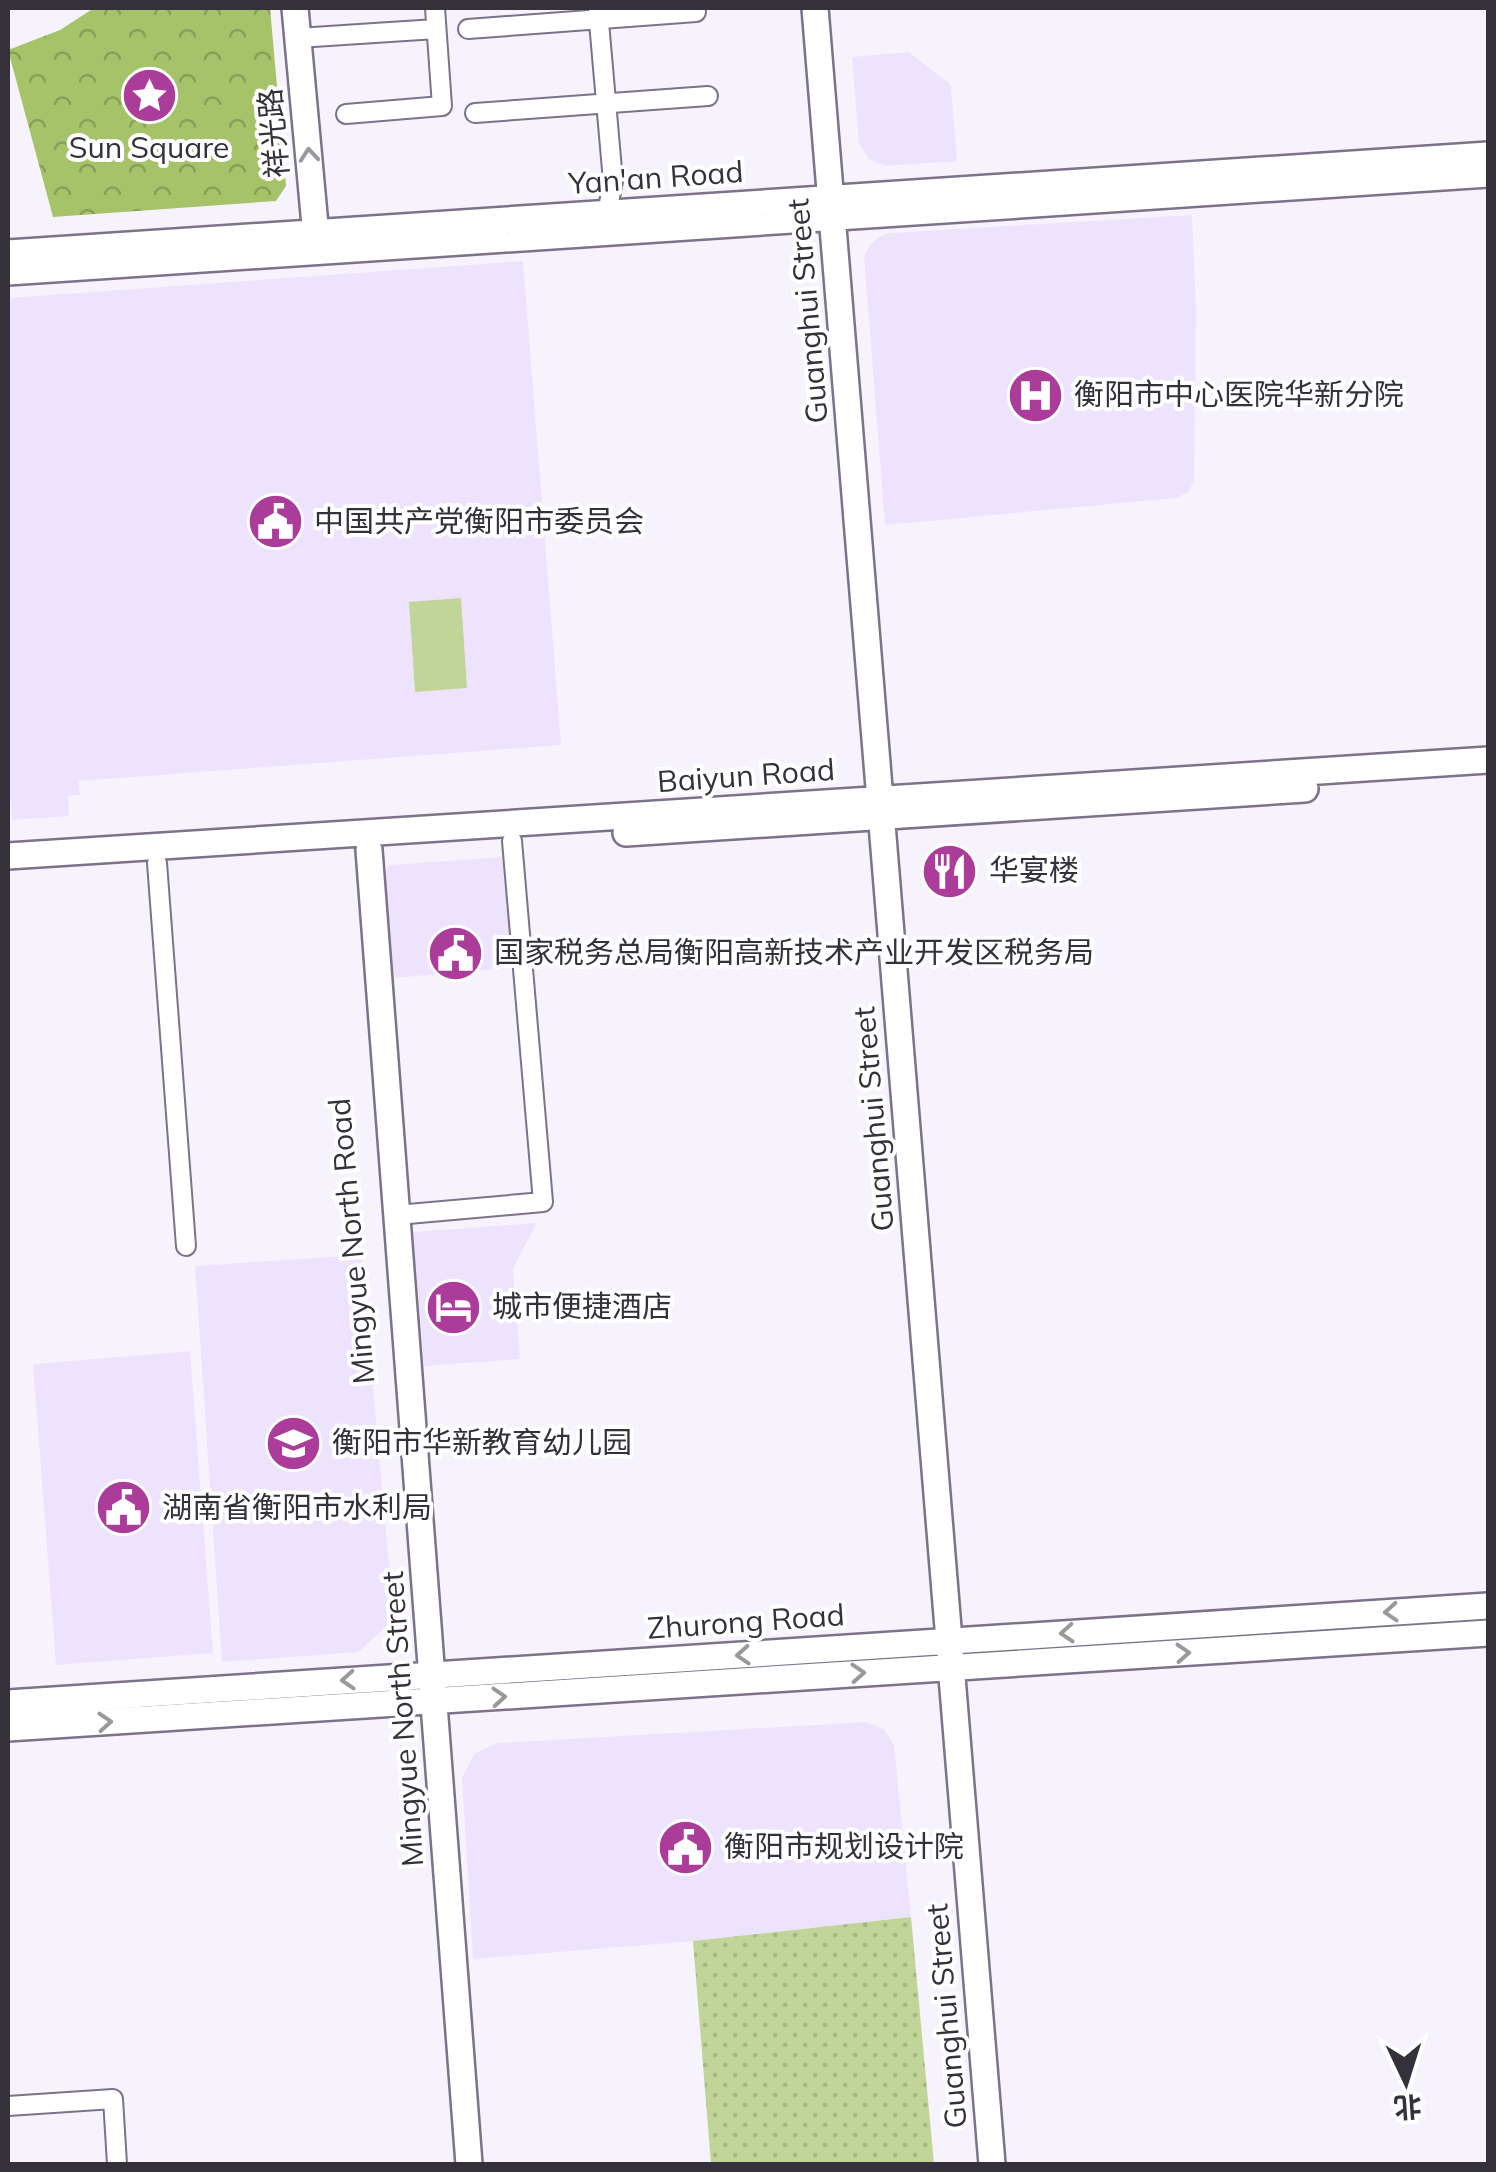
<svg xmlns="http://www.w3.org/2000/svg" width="1496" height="2172" viewBox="0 0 1496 2172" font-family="Mulish,'Noto Sans SC',sans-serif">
<defs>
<pattern id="forest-crowns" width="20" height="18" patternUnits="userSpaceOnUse" patternTransform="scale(2.5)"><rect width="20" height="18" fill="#a7c36a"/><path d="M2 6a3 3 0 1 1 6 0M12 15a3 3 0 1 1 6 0" fill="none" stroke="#899f58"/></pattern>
<pattern id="park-dots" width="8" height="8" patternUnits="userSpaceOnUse" patternTransform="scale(2.5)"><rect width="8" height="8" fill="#c1d598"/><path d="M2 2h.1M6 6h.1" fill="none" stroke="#a6b784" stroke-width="1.8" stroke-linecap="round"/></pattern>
</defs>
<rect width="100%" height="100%" fill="#f7f3fd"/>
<!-- built -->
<path fill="#eee3fd" d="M909,52L951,85L957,161L885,166L869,159L859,143L852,57Z
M1192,215L1196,311L1194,480L1189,492L1176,498L885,525L864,256L870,245L880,236L890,233Z
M523,261L561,745L79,781L80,795L68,796L69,816L12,820L11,800L8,799V298Z
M504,857L515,967L394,978L383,876L389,865Z
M537,1223L513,1268L520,1359L424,1366L413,1232Z
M361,1255L394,1620L358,1652L222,1662L195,1266Z
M190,1351L213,1653L56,1665L33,1364Z
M867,1722L885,1730L894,1745L911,1917L693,1941L473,1959L462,1777L475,1753L498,1743Z"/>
<!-- green -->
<path fill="#c1d598" d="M461,598L467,688L415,692L409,602Z"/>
<!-- forest -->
<path fill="url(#forest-crowns)" d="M94,8H270L286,186L276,201L53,217L8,50L60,30Z"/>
<!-- park -->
<path fill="url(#park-dots)" d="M911,1917L934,2164H711L693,1941Z"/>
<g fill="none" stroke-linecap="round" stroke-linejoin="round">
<defs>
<path id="street" d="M598,11L613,181L607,214
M468,29L696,12
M298,38L436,29
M475,113L708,96
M346,114L442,106L435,8
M157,863L186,1246
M397,1215L543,1202L512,841
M8,2106L113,2099L117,2164"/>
<path id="secondary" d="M295,8L317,247
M815,8L992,2164
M8,253L1488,155
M8,272L1488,174
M626,833L1305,789
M369,850L469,2164
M8,856L1488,760
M8,1703L1488,1606
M8,1728L1488,1633"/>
</defs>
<!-- street casing -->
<use href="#street" stroke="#7c7289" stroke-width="22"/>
<!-- secondary casing -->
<use href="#secondary" stroke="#7c7289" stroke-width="30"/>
<!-- street -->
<use href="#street" stroke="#fff" stroke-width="18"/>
<!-- secondary -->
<use href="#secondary" stroke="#fff" stroke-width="25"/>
</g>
<!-- one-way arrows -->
<defs><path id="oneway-chevron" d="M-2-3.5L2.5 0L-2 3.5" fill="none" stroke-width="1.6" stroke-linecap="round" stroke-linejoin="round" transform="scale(2.5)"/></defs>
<g stroke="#9a989c">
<use href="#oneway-chevron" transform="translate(309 155) rotate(-95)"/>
<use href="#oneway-chevron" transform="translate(1391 1612) rotate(176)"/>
<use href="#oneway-chevron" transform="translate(1067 1633) rotate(176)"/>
<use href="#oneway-chevron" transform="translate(1183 1653) rotate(-4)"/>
<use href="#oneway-chevron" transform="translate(743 1655) rotate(176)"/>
<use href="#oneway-chevron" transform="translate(858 1673) rotate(-4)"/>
<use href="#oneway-chevron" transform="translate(348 1680) rotate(176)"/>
<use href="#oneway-chevron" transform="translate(499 1697) rotate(-4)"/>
<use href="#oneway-chevron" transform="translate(105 1722) rotate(-4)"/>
</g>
<!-- icons -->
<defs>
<symbol id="sight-disc" viewBox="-11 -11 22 22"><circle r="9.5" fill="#ab3c9a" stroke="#fff"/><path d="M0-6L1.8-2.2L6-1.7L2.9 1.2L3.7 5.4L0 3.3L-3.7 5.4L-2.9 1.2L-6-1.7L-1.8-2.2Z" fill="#fff"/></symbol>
<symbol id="hospital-disc" viewBox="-11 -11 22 22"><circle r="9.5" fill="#ab3c9a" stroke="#fff"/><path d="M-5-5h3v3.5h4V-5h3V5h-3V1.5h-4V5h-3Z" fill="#fff"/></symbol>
<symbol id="civic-disc" viewBox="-11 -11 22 22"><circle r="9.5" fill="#ab3c9a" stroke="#fff"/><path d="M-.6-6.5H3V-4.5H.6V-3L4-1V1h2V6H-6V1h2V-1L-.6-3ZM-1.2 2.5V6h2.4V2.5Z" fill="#fff"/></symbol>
<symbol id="restaurant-disc" viewBox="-11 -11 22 22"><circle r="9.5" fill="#ab3c9a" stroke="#fff"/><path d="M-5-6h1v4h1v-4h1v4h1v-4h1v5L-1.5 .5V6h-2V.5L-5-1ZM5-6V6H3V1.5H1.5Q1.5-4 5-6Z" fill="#fff"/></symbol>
<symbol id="hotel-disc" viewBox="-11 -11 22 22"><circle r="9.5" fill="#ab3c9a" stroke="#fff"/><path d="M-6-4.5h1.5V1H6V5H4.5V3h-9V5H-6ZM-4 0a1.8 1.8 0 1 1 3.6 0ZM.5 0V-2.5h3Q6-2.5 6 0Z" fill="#fff"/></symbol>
<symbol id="school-disc" viewBox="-11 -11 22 22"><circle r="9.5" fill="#ab3c9a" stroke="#fff"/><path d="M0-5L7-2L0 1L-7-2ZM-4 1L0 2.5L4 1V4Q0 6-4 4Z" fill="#fff"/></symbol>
</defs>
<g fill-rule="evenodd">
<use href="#sight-disc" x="118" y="64" width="63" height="63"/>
<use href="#hospital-disc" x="1004" y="364" width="63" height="63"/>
<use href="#civic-disc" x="244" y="490" width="63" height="63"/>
<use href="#restaurant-disc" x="918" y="840" width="63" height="63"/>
<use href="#civic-disc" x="424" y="922" width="63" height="63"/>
<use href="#hotel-disc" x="422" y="1276" width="63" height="63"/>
<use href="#school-disc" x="262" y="1412" width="63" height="63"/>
<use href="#civic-disc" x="92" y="1476" width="63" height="63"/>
<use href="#civic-disc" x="654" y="1816" width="63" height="63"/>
</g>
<g text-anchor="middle" stroke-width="8" stroke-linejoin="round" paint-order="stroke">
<!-- street labels -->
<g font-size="30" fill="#35313a" stroke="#fff">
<text transform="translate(274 133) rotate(-95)" y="10">祥光路</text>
<text transform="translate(656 178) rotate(-4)" y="10">Yan'an Road</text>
<text transform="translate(808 311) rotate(-95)" y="10">Guanghui Street</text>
<text transform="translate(746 776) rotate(-4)" y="10">Baiyun Road</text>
<text transform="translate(874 1119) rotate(-95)" y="10">Guanghui Street</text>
<text transform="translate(352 1241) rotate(-95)" y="10">Mingyue North Road</text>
<text transform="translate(746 1622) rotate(-4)" y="10">Zhurong Road</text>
<text transform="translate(403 1719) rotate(-94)" y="10">Mingyue North Street</text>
<text transform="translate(947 2016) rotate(-95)" y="10">Guanghui Street</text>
</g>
<!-- poi labels -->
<g font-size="30" fill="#35313a" stroke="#fff" text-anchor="start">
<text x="149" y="158" text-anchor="middle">Sun Square</text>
<text x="1074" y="405">衡阳市中心医院华新分院</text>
<text x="314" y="532">中国共产党衡阳市委员会</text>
<text x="989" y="881">华宴楼</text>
<text x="494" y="963">国家税务总局衡阳高新技术产业开发区税务局</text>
<text x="492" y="1317">城市便捷酒店</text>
<text x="332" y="1453">衡阳市华新教育幼儿园</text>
<text x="162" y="1518">湖南省衡阳市水利局</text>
<text x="724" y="1857">衡阳市规划设计院</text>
</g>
</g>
<!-- border -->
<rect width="1496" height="2172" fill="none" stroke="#35313a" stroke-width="20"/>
<!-- north arrow -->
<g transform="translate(1406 2082) rotate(176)" stroke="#ffffff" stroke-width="8" paint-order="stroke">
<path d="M0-8L18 38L0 25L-18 38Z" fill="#35313a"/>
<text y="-15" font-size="28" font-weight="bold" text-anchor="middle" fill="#35313a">北</text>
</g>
</svg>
